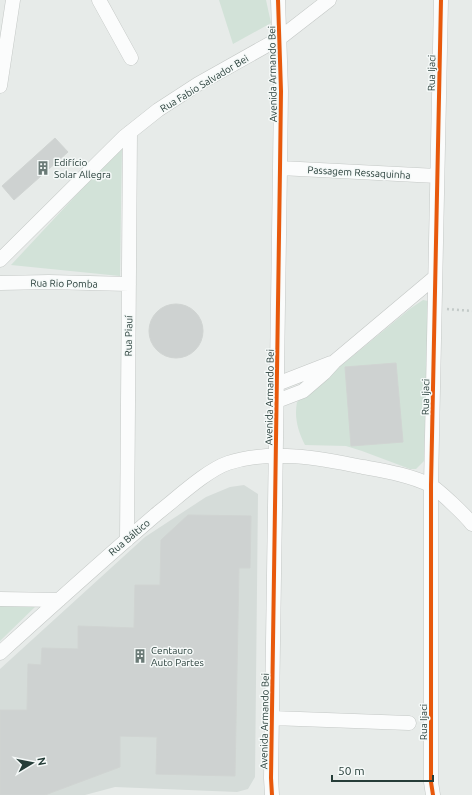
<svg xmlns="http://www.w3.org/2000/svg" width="472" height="795" viewBox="0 0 472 795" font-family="Ubuntu,sans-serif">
<rect width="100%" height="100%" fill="#e7ebe9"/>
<!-- built -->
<path fill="#d5dcd9" d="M244,485L258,494L255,777L248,789L237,792L115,787L85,795H0V669L145,537L206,497L230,487Z"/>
<!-- green -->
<path fill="#d2e2d8" d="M219,0H266L271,23L233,44Z
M122,146L120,276L11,265Z
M423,300L428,301L424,461L416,469H410L362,451L346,446L305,445C298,431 294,418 297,402L411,308Z
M0,606H36L0,641Z"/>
<!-- building -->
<path fill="#ced2d1" stroke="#d0d4d2" d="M55,138L68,152L14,200L2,186Z
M149 331a27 27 0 1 1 54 0a27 27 0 1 1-54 0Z
M396,363L403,442L351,446L345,367Z
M188,515L251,516L250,568H239L235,776L156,774L157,737L120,736V767L45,795H0V710H27L28,664L41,665L42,648L78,649V626L134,628L135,585H160L161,540Z"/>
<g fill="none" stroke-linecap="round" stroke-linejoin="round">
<defs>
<path id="minor" d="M99,0L131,58
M0,86L13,0
M280,168L437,176
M0,260L124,137L158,110L198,84L280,38L329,0
M0,283L49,282L129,284
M277,384L331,363
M277,401L303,391L324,373L334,362L434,278
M127,540L130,132
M0,599L59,600
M0,653C53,605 105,558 159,512C177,498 207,470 228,463C271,449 320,458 363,467C385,471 410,475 430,485C439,490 466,516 472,524
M272,718L409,723
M272,795L271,778L280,168L281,91L278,0
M433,795L431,782V485L441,0"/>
</defs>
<!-- minor casing -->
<use href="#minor" stroke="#c4c8c6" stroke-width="15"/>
<!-- path -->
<path stroke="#c3cac8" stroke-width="2.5" stroke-dasharray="2 3" stroke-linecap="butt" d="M447,309L472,311"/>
<!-- minor -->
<use href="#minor" stroke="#fbfcfc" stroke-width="14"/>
<defs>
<path id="cycleway" d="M272,795L271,778L280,168L281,91L278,0
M433,795L431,782V485L441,0"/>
</defs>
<!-- cycleway casing -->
<use href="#cycleway" stroke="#f5f9f8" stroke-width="6"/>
<!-- cycleway -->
<use href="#cycleway" stroke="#e8590c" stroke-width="4"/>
</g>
<!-- icons -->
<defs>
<symbol id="building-bare" viewBox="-9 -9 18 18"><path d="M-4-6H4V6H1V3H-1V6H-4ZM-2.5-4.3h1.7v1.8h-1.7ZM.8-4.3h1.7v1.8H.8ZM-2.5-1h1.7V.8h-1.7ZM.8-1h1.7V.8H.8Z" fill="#6a7a76" stroke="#f5f9f8" stroke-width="2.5" paint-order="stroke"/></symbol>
</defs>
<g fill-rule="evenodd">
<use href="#building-bare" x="33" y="158" width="20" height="20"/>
<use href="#building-bare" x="130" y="646" width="20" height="20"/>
</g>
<g text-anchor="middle" stroke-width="3" stroke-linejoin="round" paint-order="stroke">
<!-- street labels -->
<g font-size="10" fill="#263d38" stroke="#f5f9f8">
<text transform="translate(431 73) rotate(-89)" y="4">Rua Ijaci</text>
<text transform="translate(272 74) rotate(-91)" y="4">Avenida Armando Bei</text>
<text transform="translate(204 83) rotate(-31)" y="4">Rua Fabio Salvador Bei</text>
<text transform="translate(359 172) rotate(3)" y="4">Passagem Ressaquinha</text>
<text transform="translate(64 283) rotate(1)" y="4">Rua Rio Pomba</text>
<text transform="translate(128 336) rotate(-89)" y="4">Rua Piauí</text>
<text transform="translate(269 397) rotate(-89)" y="4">Avenida Armando Bei</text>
<text transform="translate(425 397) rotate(-89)" y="4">Rua Ijaci</text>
<text transform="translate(129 537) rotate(-40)" y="4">Rua Báltico</text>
<text transform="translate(264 721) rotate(-89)" y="4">Avenida Armando Bei</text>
<text transform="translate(423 722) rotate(-90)" y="4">Rua Ijaci</text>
</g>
<!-- poi labels -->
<g font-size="10" fill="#263d38" stroke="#f5f9f8" text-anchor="start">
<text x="54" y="166">Edifício<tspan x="54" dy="12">Solar Allegra</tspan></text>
<text x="151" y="654">Centauro<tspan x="151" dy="12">Auto Partes</tspan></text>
</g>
</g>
<!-- north arrow -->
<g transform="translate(32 763) rotate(80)" stroke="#f5f9f8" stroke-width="3" paint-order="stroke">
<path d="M0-3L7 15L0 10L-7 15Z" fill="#263d38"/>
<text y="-6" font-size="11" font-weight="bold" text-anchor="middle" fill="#263d38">N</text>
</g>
<!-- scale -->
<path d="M332 775v6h101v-6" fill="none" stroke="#263d38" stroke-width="2"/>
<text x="338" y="775" font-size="12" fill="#263d38" stroke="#f5f9f8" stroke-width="3" paint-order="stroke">50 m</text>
</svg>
